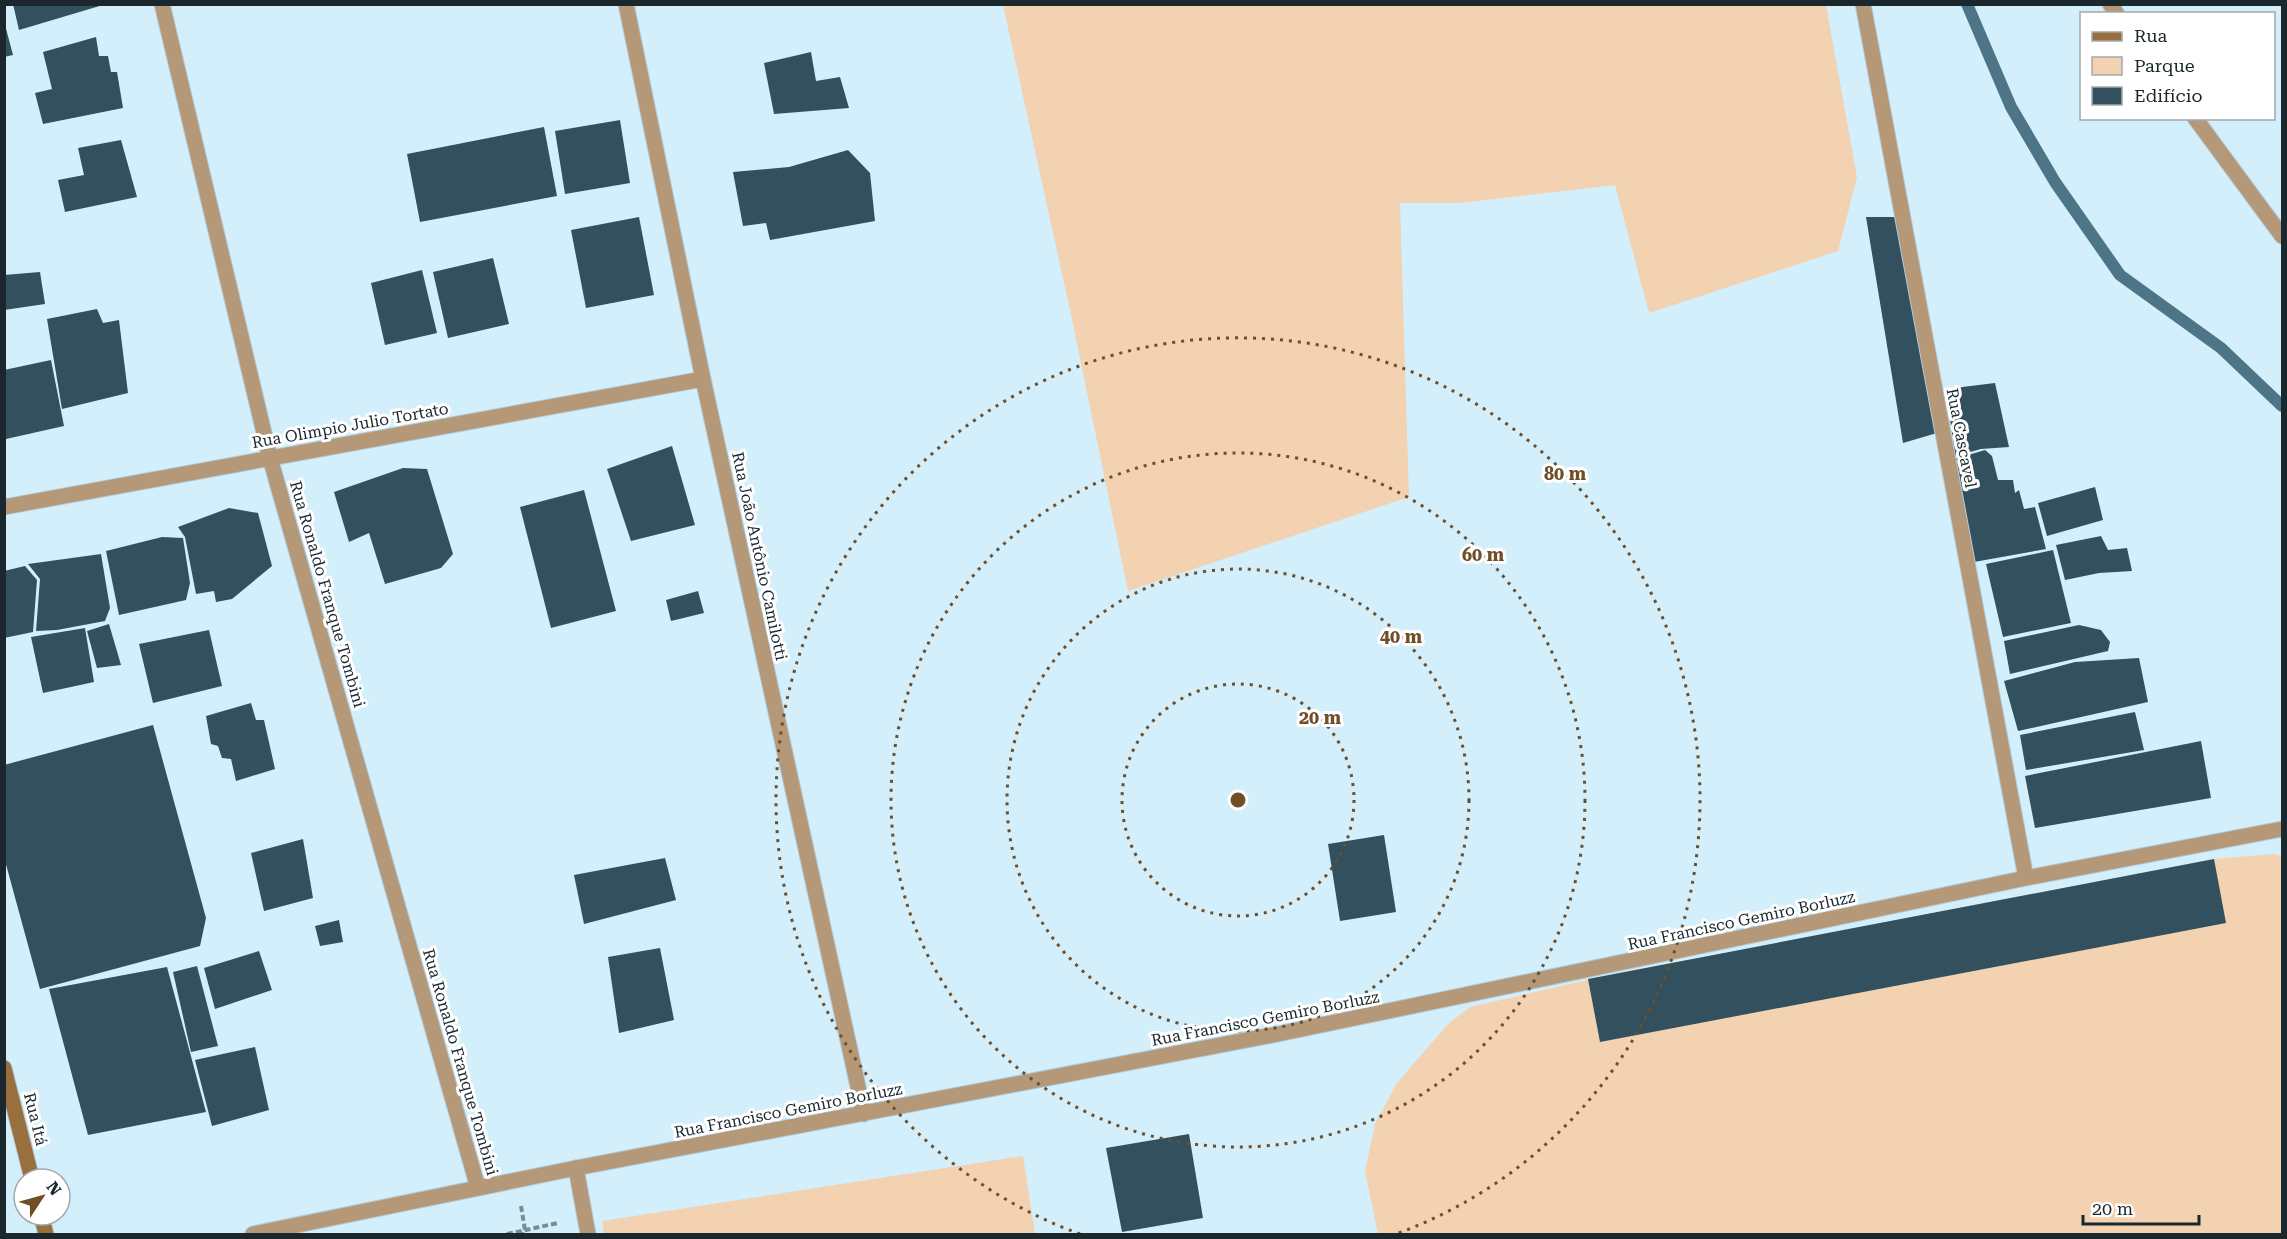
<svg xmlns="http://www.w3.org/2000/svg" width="2287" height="1239" viewBox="0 0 2287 1239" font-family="'Roboto Serif',serif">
<rect width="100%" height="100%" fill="#d3effc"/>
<!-- green -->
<path fill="#f2d2b0" d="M1003,5H1826L1857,177L1838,251L1649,313L1615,185L1459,203H1400L1409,497L1128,591L1070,310Z
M2273,854L2282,856V1234H1378L1365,1171L1375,1124L1397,1083L1448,1024L1470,1007L1605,976L2214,859Z
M1023,1156L1035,1234H604L602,1221Z"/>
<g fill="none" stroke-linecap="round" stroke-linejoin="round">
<!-- stream -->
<path stroke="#4d7587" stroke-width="12" d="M1967,4L2011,107L2055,182L2120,275L2221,348L2282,406"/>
</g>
<!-- building -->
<path fill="#32505d" d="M13,4H103V5L19,30Z
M4,21L13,55L4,57Z
M96,37L99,56H108L111,72H117L123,108L43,124L35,93L52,89L43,52Z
M811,52L816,81L840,77L849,108L774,114L764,63Z
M620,120L630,183L565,194L555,131Z
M544,127L557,196L420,222L407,154Z
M121,140L137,197L65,212L58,180L84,175L78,148Z
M848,150L870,173L875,221L770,240L766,223L743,226L733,172L789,167Z
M639,217L654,295L586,308L571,230Z
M1866,217H1899L1937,433L1903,443Z
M493,258L509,324L448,338L433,272Z
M422,270L437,333L385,345L371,283Z
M40,272L45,304L4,310V275Z
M97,309L103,323L119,320L128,393L62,409L47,319Z
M51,360L64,426L6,439L4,431V370Z
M1995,383L2009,447L1981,449L1955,456L1946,389Z
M672,446L695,525L631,541L607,469Z
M1985,450L1992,456L1998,480H2013L2015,493L2019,490L2024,509L2035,507L2046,549L1974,562L1955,459Z
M403,468L427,469L453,554L441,568L385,584L369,533L349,542L334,492Z
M2095,487L2103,520L2047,536L2038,503Z
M584,490L616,611L551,628L520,507Z
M229,508L258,513L272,566L232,599L216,602L214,591L196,594L185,537L178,527Z
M2101,536L2108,550L2127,548L2132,571L2099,573L2065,580L2056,545Z
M162,537L183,538L190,583L186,600L119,615L106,551Z
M2053,550L2071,623L2003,637L1986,564Z
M101,554L110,608L105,621L57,630L36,631L40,579L28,564Z
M25,566L37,580L33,632L4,638V571Z
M698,591L704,613L671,621L666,600Z
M109,624L121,665L97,668L87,631Z
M2079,625L2101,630L2110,642L2108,651L2010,674L2004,641Z
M85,628L94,682L43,693L31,637Z
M209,630L222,686L153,703L139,644Z
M2139,658L2148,702L2018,731L2004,681L2075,662Z
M251,703L256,720H264L275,769L236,781L231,759L222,758L218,746L211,744L206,716Z
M2135,712L2144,750L2026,770L2020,735Z
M153,725L206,918L200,946L40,989L4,857V765Z
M2201,741L2211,798L2035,828L2025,776Z
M1384,835L1396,912L1340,921L1328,844Z
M303,839L313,898L264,911L251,853Z
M665,858L676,900L584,924L574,875Z
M2214,859L2226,923L1600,1042L1588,979Z
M339,920L343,942L320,946L315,926Z
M660,948L674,1020L619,1033L608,957Z
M259,951L272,990L215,1009L204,968Z
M197,966L218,1046L191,1052L173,972Z
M167,967L206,1112L88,1135L49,989Z
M255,1047L269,1110L212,1126L195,1060Z
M1189,1134L1203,1218L1122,1232L1106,1148Z"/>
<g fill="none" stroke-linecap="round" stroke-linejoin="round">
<defs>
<path id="lane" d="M576,1168L588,1234"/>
<path id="street" d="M162,4L270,458L478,1188
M626,4L703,379L864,1114
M1863,4L2026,878
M2110,4L2117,14
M2195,118L2282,236
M4,507L703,379
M253,1234L576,1168L1278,1034L2026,878L2282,829"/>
<path id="secondary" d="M4,1068L32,1179
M41,1215L46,1234"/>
</defs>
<!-- lane casing -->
<use href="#lane" stroke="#b2cbd7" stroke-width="17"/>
<!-- street casing -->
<use href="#street" stroke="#b2cbd7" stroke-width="17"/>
<!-- secondary casing -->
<use href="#secondary" stroke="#b2cbd7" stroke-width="17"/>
<!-- path -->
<path stroke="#798d97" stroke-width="4" stroke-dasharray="6 3" stroke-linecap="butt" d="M521,1206L525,1230L523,1234
M507,1234L558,1223"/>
<!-- lane -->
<use href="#lane" stroke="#b59878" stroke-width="15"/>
<!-- street -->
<use href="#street" stroke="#b59878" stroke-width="15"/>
<!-- secondary -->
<use href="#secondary" stroke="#996f3e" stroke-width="15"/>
</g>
<!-- distance rings -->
<g fill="none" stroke="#704e26" stroke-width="3" stroke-dasharray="3 6">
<circle cx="1238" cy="800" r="116"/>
<circle cx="1238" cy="800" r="231"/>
<circle cx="1238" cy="800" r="347"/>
<path d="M1080 1234A462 462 0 1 1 1396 1234"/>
</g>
<g text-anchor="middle" stroke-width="6" stroke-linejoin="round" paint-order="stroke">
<!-- street labels -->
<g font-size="16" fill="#1a272d" stroke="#fff">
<text transform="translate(350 425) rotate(-10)" y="6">Rua Olimpio Julio Tortato</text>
<text transform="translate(1962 438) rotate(79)" y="6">Rua Cascavel</text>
<text transform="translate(760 556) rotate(78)" y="6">Rua João Antônio Camilotti</text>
<text transform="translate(328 594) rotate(74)" y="6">Rua Ronaldo Franque Tombini</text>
<text transform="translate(1741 920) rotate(-12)" y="6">Rua Francisco Gemiro Borluzz</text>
<text transform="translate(1265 1018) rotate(-11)" y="6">Rua Francisco Gemiro Borluzz</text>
<text transform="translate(461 1062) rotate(74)" y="6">Rua Ronaldo Franque Tombini</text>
<text transform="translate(788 1110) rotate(-11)" y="6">Rua Francisco Gemiro Borluzz</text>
<text transform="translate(36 1119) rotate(76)" y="6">Rua Itá</text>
</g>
</g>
<circle cx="1238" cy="800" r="9" fill="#704e26" stroke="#fff" stroke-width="3"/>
<g font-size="18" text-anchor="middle" font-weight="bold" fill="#704e26" stroke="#fff" stroke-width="6" stroke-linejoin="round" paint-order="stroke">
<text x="1565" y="480">80 m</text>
<text x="1483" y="561">60 m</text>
<text x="1401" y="643">40 m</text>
<text x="1320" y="724">20 m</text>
</g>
<!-- border -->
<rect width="2287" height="1239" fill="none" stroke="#1a272d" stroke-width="12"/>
<!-- legend -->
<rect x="2080" y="12" width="195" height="108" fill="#ffffff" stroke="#a3a9ab" stroke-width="1.5"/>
<rect x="2092" y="32" width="30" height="9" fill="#996f3e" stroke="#a3a9ab" stroke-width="1.5"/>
<text x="2134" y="42" font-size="18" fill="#1a272d">Rua</text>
<rect x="2092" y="57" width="30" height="18" fill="#f2d2b0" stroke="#a3a9ab" stroke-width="1.5"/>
<text x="2134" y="72" font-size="18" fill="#1a272d">Parque</text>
<rect x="2092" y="87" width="30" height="18" fill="#32505d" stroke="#a3a9ab" stroke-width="1.5"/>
<text x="2134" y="102" font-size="18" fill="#1a272d">Edifício</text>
<!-- north arrow -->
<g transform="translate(42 1197) rotate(54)"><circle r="28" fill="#ffffff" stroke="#a3a9ab" stroke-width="1.5"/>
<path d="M0-4.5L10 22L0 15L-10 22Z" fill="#704e26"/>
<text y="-9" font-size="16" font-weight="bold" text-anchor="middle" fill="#1a272d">N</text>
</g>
<!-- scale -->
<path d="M2083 1215v9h116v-9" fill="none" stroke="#1a272d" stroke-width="3"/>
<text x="2092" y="1215" font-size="18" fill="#1a272d" stroke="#ffffff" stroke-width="4.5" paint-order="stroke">20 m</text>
</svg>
